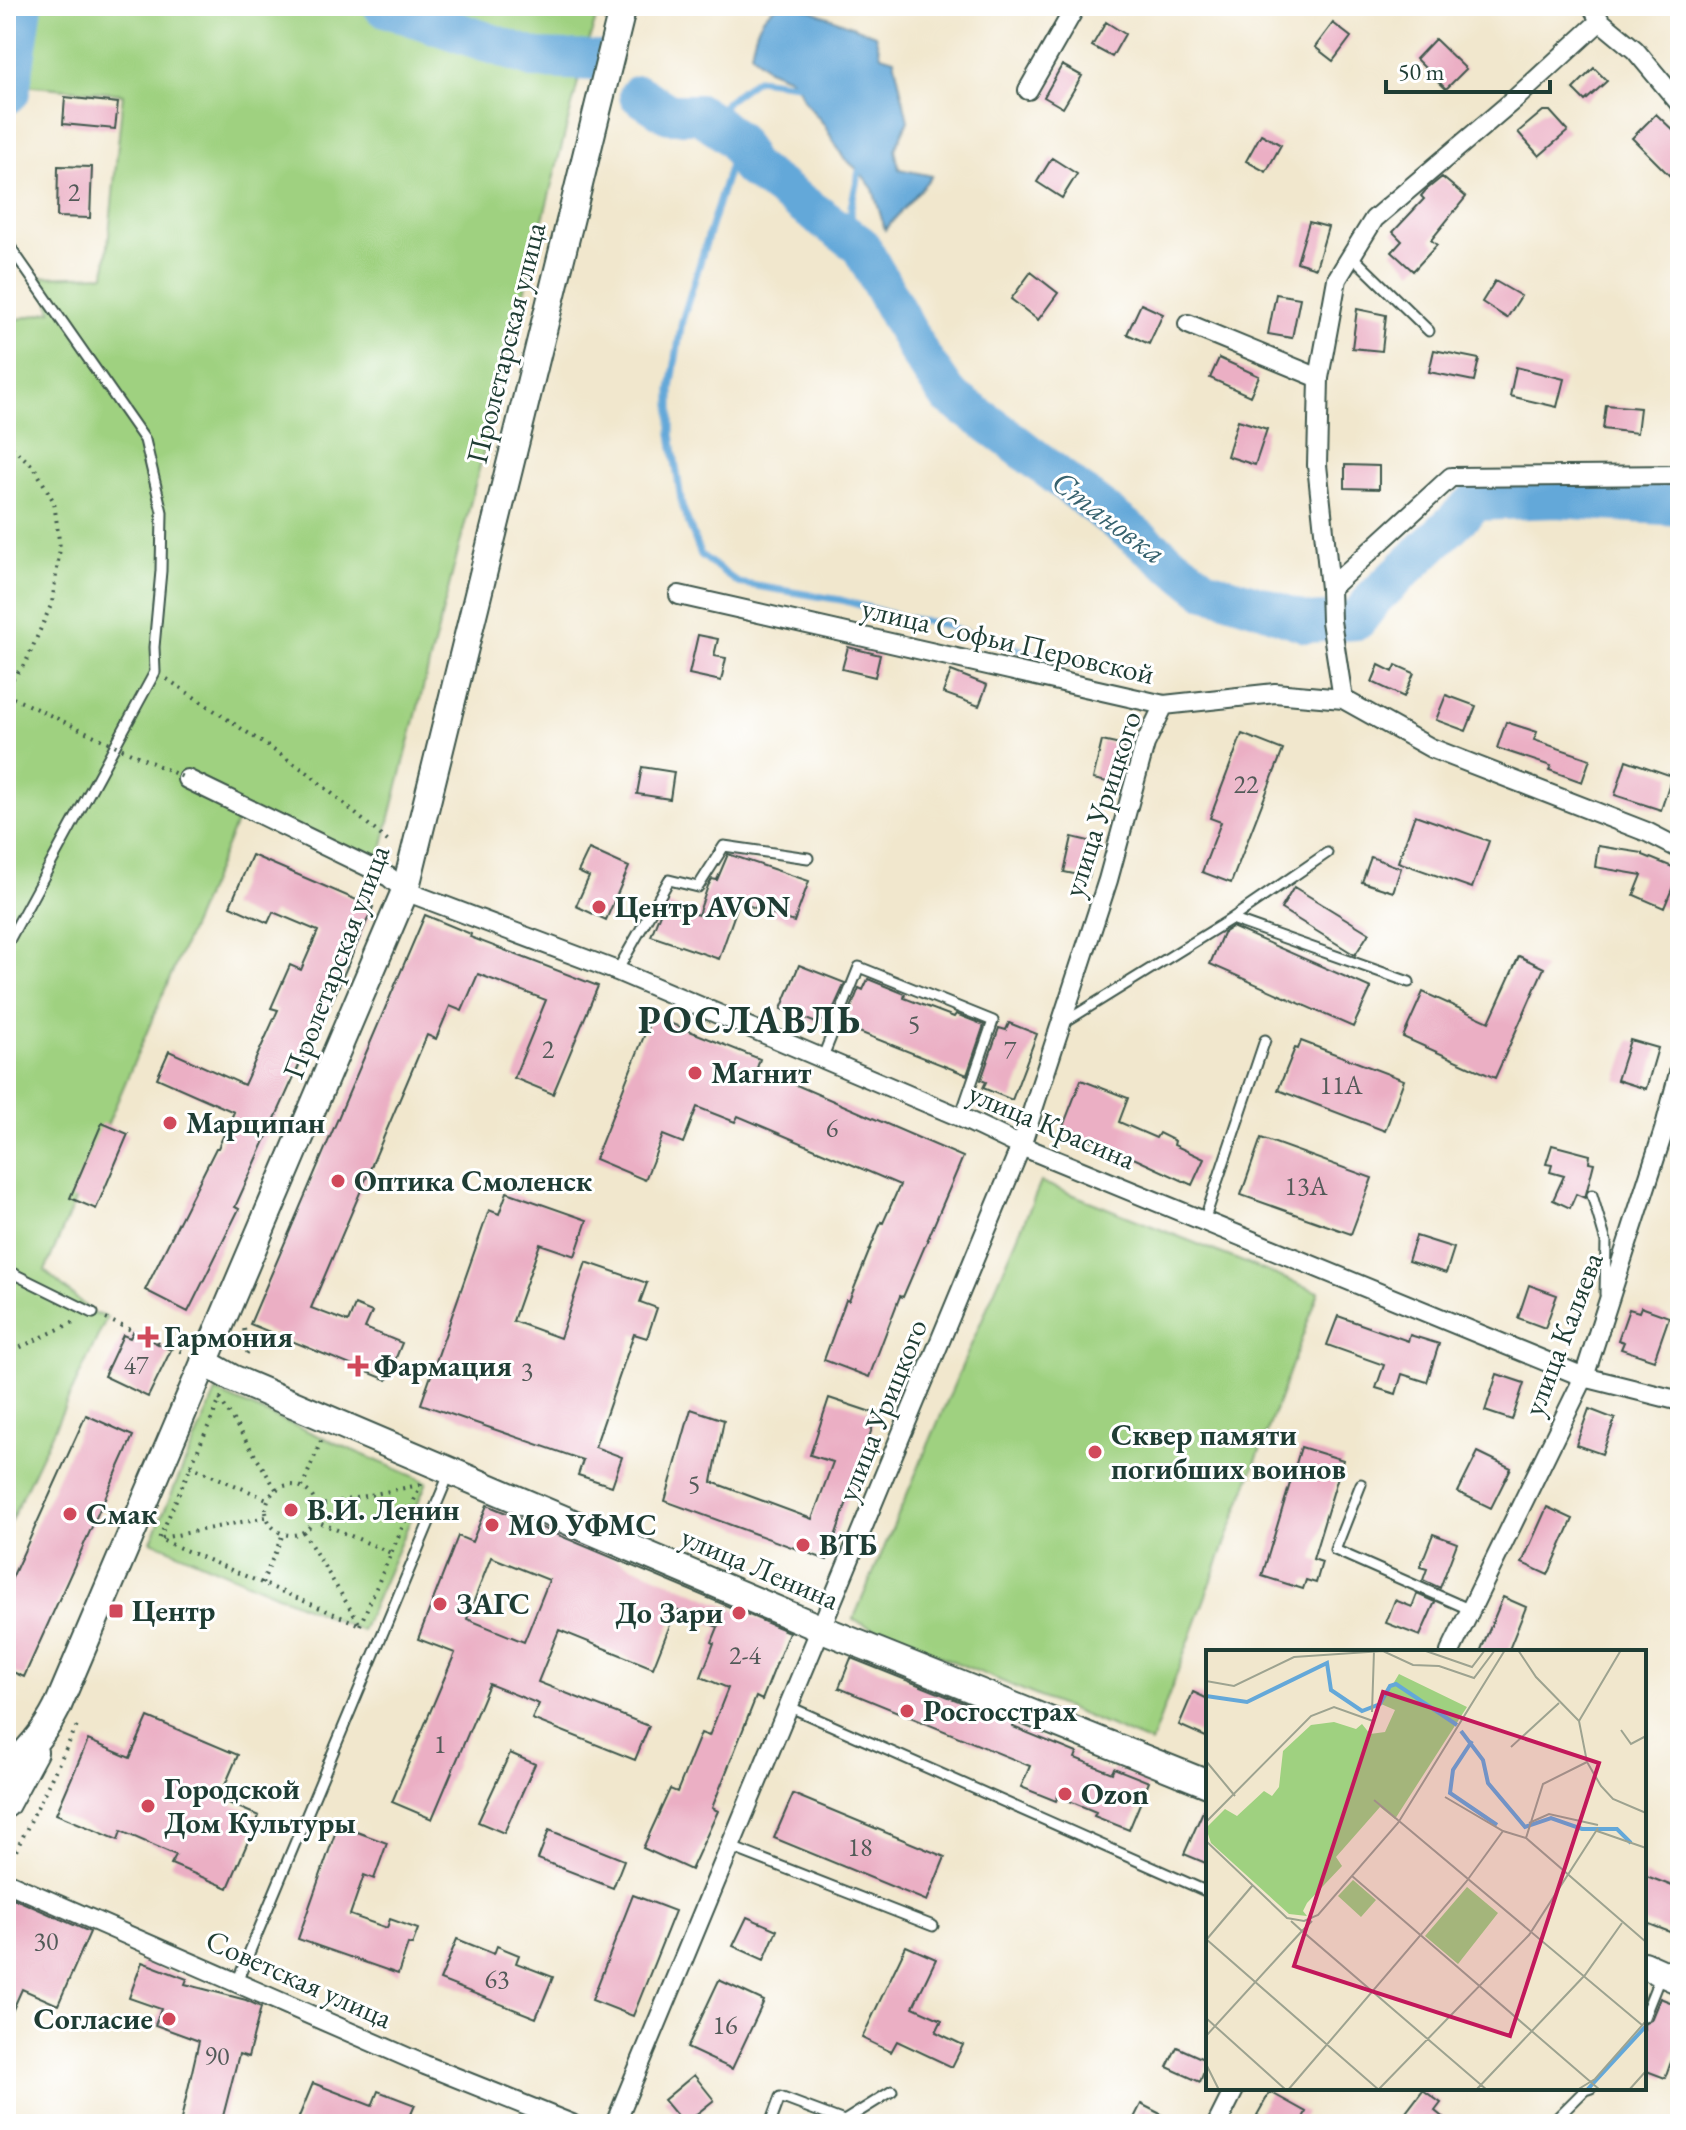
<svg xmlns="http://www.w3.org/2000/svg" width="1686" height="2130" viewBox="0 0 1686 2130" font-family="'EB Garamond',serif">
<rect width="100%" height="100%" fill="#fff"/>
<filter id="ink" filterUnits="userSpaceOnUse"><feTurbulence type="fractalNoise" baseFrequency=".0125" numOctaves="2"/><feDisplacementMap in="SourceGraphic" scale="16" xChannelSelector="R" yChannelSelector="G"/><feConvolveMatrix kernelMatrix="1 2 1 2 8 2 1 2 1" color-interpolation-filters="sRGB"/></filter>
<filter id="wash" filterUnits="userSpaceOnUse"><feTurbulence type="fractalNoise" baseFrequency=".006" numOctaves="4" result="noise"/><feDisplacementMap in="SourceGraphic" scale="32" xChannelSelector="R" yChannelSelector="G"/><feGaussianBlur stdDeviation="1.8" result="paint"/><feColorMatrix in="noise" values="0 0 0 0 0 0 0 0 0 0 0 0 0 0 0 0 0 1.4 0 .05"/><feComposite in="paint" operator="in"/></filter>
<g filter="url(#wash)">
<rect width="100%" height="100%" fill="#f1e7cd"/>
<!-- green -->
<path fill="#9fd180" stroke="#5f875a" stroke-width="2" d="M23,6H600L586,51L378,864L241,811L45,1271L93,1313L107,1317L6,1531V322L52,311L40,277L105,275L123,94L11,84Z
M1041,1182L1319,1292L1151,1743L853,1620Z
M216,1392L427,1482L362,1631L151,1541Z"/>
<!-- water -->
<path fill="#64a8d9" stroke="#427286" stroke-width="2" d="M778,6H800L875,35L881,55L894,59L908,121L895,149L899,169L932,176L885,230L873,189L859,171L843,157L823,123L804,101L797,84L787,77L767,69L751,53C755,33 759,15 778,6Z"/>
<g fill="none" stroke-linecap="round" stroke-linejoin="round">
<!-- stream -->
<path stroke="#64a8d9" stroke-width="7" d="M712,122L727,101L757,79L797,84
M737,142L682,321L671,389V434L682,506L701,555L738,583L841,600L906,618L941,624L1046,658L1109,673
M852,240L851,207L859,171"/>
<!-- river -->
<path stroke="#64a8d9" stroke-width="40" d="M383,6L536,59L599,61
M6,95L10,92L23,6
M639,95L669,114H699L718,126L737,142L750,167L860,245L919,353L948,395L999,431L1205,589L1263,607L1307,623L1357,620L1373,599L1476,501L1557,498L1680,506"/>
</g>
<g id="blocks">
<!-- building -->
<path fill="#ebafc4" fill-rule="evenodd" d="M1106,22L1125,34L1112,57L1092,46Z
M1333,23L1351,37L1333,61L1315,47Z
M1435,39L1466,69L1446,89L1416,59Z
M1062,65L1082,76L1063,108L1044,97Z
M1594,68L1607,81L1585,101L1573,89Z
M65,97L118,103L115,129L63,124Z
M1543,111H1550L1568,131L1539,156L1518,132Z
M1656,114L1680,137V166L1670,176L1632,138Z
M1261,134L1281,145L1266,172L1246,161Z
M1052,158L1077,174L1062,198L1037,182Z
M58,166L92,167L90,218L57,217Z
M1442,177L1466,197L1431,240L1437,245L1413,271L1392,252L1402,241L1393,232L1424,199L1421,196L1426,190Z
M1309,222L1328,227L1316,268L1297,262Z
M1031,272L1058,293L1038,320L1011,299Z
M1495,281L1521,296L1507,318L1482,302Z
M1276,294L1300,298L1292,338L1268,334Z
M1141,304L1163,314L1149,344L1127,334Z
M1357,309L1386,315L1382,351L1352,348Z
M1434,350L1479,359L1474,381L1429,372Z
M1219,358L1259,376L1250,396L1210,378Z
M1516,367L1564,379L1557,407L1510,396Z
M1606,405L1640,408L1637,433L1603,429Z
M1238,420L1267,429L1255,465L1227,456Z
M1345,465L1379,466V489L1345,488Z
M698,635L718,639L714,656L726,658L721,681L689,674Z
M848,647L880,655L875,677L842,669Z
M1379,665L1393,672L1396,665L1414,673L1404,697L1372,682Z
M951,671L987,685L979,706L943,693Z
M1446,695L1476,706L1466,731L1436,720Z
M1506,722L1537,732L1534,740L1590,759L1582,782L1549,770L1551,766L1497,748Z
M1242,734L1283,750L1231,883L1202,872L1221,822L1210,818Z
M1102,741L1125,746L1117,784L1093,779Z
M1626,760L1672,776L1661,810L1615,795Z
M642,767L674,772L670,799L637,794Z
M1415,815L1489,841L1472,888L1398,862Z
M1072,837L1097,843L1089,877L1064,872Z
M1598,846L1643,853V855L1680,870L1664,908L1634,895L1642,875L1595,867Z
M589,849L629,867L606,920L576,906L589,877L578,872Z
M728,854L809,881L794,922L739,902L719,959L651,936L664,903L698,915L708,886L712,879L717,880Z
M252,855L373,907L320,1029L316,1028L235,1207L239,1209L188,1312L145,1290L216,1148H218L234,1112L157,1078L169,1051L244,1085L278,1010L271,1008L290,965L301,970L318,931L273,912L268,923L230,906Z
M1371,857L1401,868L1393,892L1362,882Z
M1294,887L1369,933L1355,955L1281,909Z
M425,915L471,934L470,937L598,986L553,1094L514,1078L546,1000L478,974L462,1011L450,1006L436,1039L427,1035L311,1308L348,1322L355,1305L372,1312L365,1328L402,1343L387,1380L250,1324Z
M1232,927L1371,988L1353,1027L1210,964L1223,933Z
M1519,956L1544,968L1495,1078L1403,1037L1423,992L1489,1022Z
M799,965L845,983L827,1023L818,1019L816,1023L781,1009Z
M868,979L905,994L904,998L954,1017L956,1014L984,1025L967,1075L844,1026L859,988L863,990Z
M652,1016L760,1059L757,1068L963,1157L903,1297L900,1296L869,1377L824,1360L846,1300L849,1301L881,1222L883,1223L900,1185L738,1116L735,1122L697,1107L683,1143L663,1135L645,1180L595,1159Z
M1009,1023L1037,1034L1012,1100L983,1088L986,1082L981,1080L999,1028L1006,1030Z
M1630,1040L1658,1048L1646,1089L1617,1080Z
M1301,1041L1404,1080L1385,1131L1278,1090L1295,1048L1298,1049Z
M1081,1080L1128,1098L1119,1122L1156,1138L1159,1133L1175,1141L1174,1145L1204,1159L1192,1185L1116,1150L1062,1129Z
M102,1123L128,1134L96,1209L70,1198Z
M1261,1138L1372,1178L1351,1234L1241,1195Z
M1552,1145L1590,1155L1589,1162L1594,1163L1585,1198L1576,1194L1570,1208L1553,1200L1564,1176L1550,1172L1552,1165L1546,1164Z
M507,1192L587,1220L575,1256L540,1244L513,1321L560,1338L586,1262L647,1283L640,1302L657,1308L647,1338L634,1334L595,1447L622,1457L612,1486L578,1475L583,1460L421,1404L489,1210L499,1214Z
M1416,1236L1454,1248L1446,1273L1408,1261Z
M1529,1285L1557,1295L1545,1328L1518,1318Z
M1641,1307L1669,1317L1654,1360L1621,1349L1624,1342L1618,1340L1629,1309L1639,1312Z
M1338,1316L1408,1341L1410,1335L1439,1344L1427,1382L1402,1374L1396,1394L1376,1388L1384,1365L1327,1345Z
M133,1332L171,1350L148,1397L104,1376L123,1335L130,1338Z
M1497,1374L1524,1383L1512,1420L1485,1411Z
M829,1398L877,1414L827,1560L665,1501L691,1409L724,1420L712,1482L812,1519L833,1462L810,1455Z
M1589,1409L1615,1419L1602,1454L1576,1445Z
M86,1415L133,1436L24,1677L6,1669V1591Z
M1301,1447L1343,1460L1313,1559L1322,1562L1316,1583L1306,1580L1303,1589L1262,1576Z
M1478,1452L1511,1468L1491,1508L1458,1492Z
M487,1505L789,1632L762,1700L756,1697L712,1808L718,1811L691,1870L643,1848L670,1789L677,1792L701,1733L709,1736L728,1688L701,1677L714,1643L712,1642L718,1627L676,1610L653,1668L559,1630L538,1682L649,1726L635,1760L532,1719L539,1704L489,1684L432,1819L392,1802L455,1653L418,1639L458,1536L472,1542ZM491,1557L549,1580L524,1642L467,1619Z
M1547,1507L1573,1519L1548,1575L1522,1563Z
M1433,1534L1457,1543L1440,1588L1423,1580L1427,1569L1420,1567Z
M1417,1594L1435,1602L1420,1636L1386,1623L1395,1600L1412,1607Z
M1503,1597L1526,1607L1508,1652H1480Z
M851,1658L1014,1723L1013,1727L1077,1753L1075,1758L1112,1773L1114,1768L1149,1782L1129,1830L1094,1816L1096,1812L1058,1796L1056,1801L1021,1787L1030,1766L839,1688Z
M1193,1692L1208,1699V1738L1179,1725Z
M148,1717L238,1755L219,1799L259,1816L228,1888L171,1864L176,1855L121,1831L118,1840L56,1814L88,1740L130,1758Z
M510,1753L535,1764L504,1833L478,1822Z
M793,1794L945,1857L927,1901L774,1838Z
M1208,1800V1864L1184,1854Z
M338,1825L387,1843L374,1879L364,1875L350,1915L387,1928L390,1919L418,1929L412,1945L408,1944L398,1974L298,1939Z
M549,1830L624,1860L613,1888L538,1859Z
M1644,1875L1680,1889V1936L1644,1922Z
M6,1895L90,1932L58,2005L22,1989L6,2025Z
M633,1895L675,1911L633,2016L592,2000Z
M747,1917L777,1930L764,1960L733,1946Z
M457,1939L494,1954L497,1946L519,1955L516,1963L553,1977L536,2018L440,1980Z
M906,1946L936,1959L913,2007L942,2020L936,2032L963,2045L952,2067L897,2041L891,2052L862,2038Z
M142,1962L187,1979L185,1984L246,2000L261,2007L248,2057L239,2054L221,2124H180L199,2041L155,2025L161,2009L129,1998Z
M719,1980L764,2001L732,2069L687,2048Z
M1660,1998L1680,2006V2035L1665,2078L1644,2070V2024L1651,2020Z
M1177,2047L1208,2061L1200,2082L1167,2067Z
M694,2075L714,2100L684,2124L664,2100Z
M313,2083L372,2106L378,2091L415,2105L408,2121L414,2124H296Z
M1423,2090L1441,2103L1435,2111L1451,2124H1397Z
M1270,2092L1306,2112L1300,2124H1273L1257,2115Z
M1141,2104L1180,2124H1131Z"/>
</g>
</g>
<g filter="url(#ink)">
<use href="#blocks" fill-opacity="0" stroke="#3e564b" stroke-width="2"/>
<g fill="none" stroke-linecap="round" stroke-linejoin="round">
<defs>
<path id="service" d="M6,241L145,440L162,512L161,571L154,647L155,672L6,946
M1352,256L1429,331
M1231,919L1327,853
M617,971L669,880L698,887L724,846L808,858
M1063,1023L1231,919L1409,982
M822,1059L859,967L993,1021L960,1117
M1592,1195L1606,1242L1605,1294
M1204,1221L1265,1040
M6,1270L93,1313
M1361,1484L1335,1550L1471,1610
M790,1707L1208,1892
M731,1847L933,1926
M237,1982L450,1472
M1644,2017L1660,1977
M770,2124L780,2097L844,2121L892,2091
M1551,2124L1585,2090L1591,2088"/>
<path id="minor" d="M1592,6L1600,21L1635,50L1680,104
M1028,90L1076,6
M1188,324L1319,378
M1330,588L1451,477L1680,475
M679,595L1164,705L1275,693L1343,699L1431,748L1647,832L1680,849
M1343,699L1331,621L1330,588L1317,465L1319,378L1337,279L1374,219L1516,98L1600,21
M187,779L389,877L405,891L617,971L960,1117L1021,1146L1584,1377L1680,1401
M1450,1652L1584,1377L1664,1130L1680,1069
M6,1882L425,2065L572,2124
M615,2124L1021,1146L1108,880L1145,744L1164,705
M1217,2124L1235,2088"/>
<path id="secondary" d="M204,1362L232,1378L822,1629L1208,1784
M6,1769C26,1755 46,1730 57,1708L405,891L623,6
M6,1804L34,1752
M1644,1965L1680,1981"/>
</defs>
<!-- service casing -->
<use href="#service" stroke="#3e564b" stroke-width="13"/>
<!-- minor casing -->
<use href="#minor" stroke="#3e564b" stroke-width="22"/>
<!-- secondary casing -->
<use href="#secondary" stroke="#3e564b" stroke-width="30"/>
<!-- path -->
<path stroke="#3e564b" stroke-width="4" stroke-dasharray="2 6" stroke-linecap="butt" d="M6,442L34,467L54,502L60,548L52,603L26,662L6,687
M167,679L308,773L391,844
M6,697L13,698
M106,1319L182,1352
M244,1329L249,1350L244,1358
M6,1354L76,1321
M221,1397L159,1539L360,1625
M220,1399L276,1489
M190,1466L267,1499
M266 1510a25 25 0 1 1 50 0a25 25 0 1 1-50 0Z
M302,1487L321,1441
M316,1506L419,1485
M314,1520L391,1553
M303,1532L359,1623
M162,1538L266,1517
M262,1583L283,1534
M360,1625L421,1484
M9,1865L77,1726"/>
<!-- service -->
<use href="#service" stroke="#fff" stroke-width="9"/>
<!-- minor -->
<use href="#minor" stroke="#fff" stroke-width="18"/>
<!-- secondary -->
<use href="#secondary" stroke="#fff" stroke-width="26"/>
<!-- path-bridge -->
<path stroke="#3e564b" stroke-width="4" stroke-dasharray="2 6" stroke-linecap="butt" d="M13,698L187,779"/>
</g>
</g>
<!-- markers -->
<g fill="#d1495b" stroke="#fff" stroke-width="3">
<circle cx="599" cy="907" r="8"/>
<circle cx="695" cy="1073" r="8"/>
<circle cx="170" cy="1123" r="8"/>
<circle cx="338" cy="1181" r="8"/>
<path d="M144 1325h8v8h8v8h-8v8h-8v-8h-8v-8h8z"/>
<path d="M354 1354h8v8h8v8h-8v8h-8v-8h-8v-8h8z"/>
<circle cx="1095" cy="1452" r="8"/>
<circle cx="291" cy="1510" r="8"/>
<circle cx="70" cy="1514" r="8"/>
<circle cx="492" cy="1525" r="8"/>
<circle cx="803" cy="1545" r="8"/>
<circle cx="440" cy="1604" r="8"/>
<rect x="108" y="1603" width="16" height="16" rx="4"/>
<circle cx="739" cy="1613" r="8"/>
<circle cx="907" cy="1711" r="8"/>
<circle cx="1065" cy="1794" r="8"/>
<circle cx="148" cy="1806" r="8"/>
<circle cx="169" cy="2019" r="8"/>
</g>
<g text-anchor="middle" stroke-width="6" stroke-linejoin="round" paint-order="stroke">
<!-- number labels -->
<g font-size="26" fill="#525a58">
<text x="74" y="201">2</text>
<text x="1246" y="793">22</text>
<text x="914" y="1033">5</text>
<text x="548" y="1058">2</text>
<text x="1010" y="1059">7</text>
<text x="1341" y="1094">11А</text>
<text x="832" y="1137">6</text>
<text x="1306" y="1195">13А</text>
<text x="136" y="1374">47</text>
<text x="527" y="1380">3</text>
<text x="694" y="1493">5</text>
<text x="745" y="1664">2-4</text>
<text x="440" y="1753">1</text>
<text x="860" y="1856">18</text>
<text x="46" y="1950">30</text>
<text x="497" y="1988">63</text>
<text x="725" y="2034">16</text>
<text x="217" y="2065">90</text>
</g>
<!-- street labels -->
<g font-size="30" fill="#1f3d34" stroke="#fff">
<text transform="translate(506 343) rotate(-76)" y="10">Пролетарская улица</text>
<text transform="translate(1008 641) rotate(13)" y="10">улица Софьи Перовской</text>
<text transform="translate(1102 804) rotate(-72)" y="10">улица Урицкого</text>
<text transform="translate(336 962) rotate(-69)" y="10">Пролетарская улица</text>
<text transform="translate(1052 1126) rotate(23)" y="10">улица Красина</text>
<text transform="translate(1563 1334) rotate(-69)" y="10">улица Каляева</text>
<text transform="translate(882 1410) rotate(-68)" y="10">улица Урицкого</text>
<text transform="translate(760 1568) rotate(23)" y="10">улица Ленина</text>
<text transform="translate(299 1979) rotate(24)" y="10">Советская улица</text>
</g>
<!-- poi labels -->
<g font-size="30" font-weight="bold" fill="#1f3d34" stroke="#fff" text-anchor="start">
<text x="615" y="917">Центр AVON</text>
<text x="711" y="1083">Магнит</text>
<text x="186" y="1133">Марципан</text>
<text x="354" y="1191">Оптика Смоленск</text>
<text x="164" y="1347">Гармония</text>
<text x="374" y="1376">Фармация</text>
<text x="1111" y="1445">Сквер памяти<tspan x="1111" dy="34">погибших воинов</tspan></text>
<text x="307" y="1520">В.И. Ленин</text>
<text x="86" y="1524">Смак</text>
<text x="508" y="1535">МО УФМС</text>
<text x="819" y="1555">ВТБ</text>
<text x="456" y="1614">ЗАГС</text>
<text x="132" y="1621">Центр</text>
<text x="723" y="1623" text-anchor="end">До Зари</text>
<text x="923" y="1721">Росгосстрах</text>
<text x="164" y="1799">Городской<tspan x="164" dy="34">Дом Культуры</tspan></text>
<text x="1081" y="1804">Ozon</text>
<text x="153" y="2029" text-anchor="end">Согласие</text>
</g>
<!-- water labels -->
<g font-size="32" font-style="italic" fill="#37626e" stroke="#fff">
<text transform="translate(1109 517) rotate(37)" y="11">Становка</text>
</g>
<!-- district labels -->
<g font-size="38" font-weight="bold" letter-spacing="2" fill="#1f3d34" stroke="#fff">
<text x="750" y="1033">РОСЛАВЛЬ</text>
</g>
</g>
<!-- overview -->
<g transform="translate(1206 1650)">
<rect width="440" height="440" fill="#f1e7cd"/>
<path d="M193,24L261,57L189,169L174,157L130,207L136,216L101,253L97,261L101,266L83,264L5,193L0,178L19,159L31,166L58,141L66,146L73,137L77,101L105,75L128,72L150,79L156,74L164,84L179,82L189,60L175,54ZM147,230L170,250L155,267L132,246ZM261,237L292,263L252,314L219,286Z" fill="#9fd180"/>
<path fill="none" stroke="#64a8d9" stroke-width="4" d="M0,46L41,52L121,13L125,40L156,61L174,54L184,36L190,34L251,75M255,81L277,110L282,133L319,177L345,168L376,179H411L425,193M266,91L247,120L244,143L291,175M381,440L440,376"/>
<path fill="none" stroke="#9da390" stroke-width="2" d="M217,0L266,17L279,0M312,0L330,27L373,71L381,112L395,136L407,149L440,163M0,31L28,36L88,7L177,1L207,15L233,16L268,28L289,0M166,62L168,1M373,71L415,0M415,80L425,94L440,86M305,97L353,53M0,111L29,146M239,147L297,181L320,188L440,292M168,150L436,375M0,172L105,66L128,57L167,71M323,173L343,164L392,175M391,181L440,198M320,188L337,134L381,112M0,191L81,268L98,271L112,265L192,173L299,0M146,226L394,440M85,271L96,281L106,271M0,289L173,440M1,289L46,236M0,368L80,440M0,386L96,281L281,440M0,414L13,440M82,440L260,232L297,181M172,440L323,285L392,178M270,440L379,325L416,273M371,440L389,429L440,371M423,440L440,421"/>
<path fill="#c2185b" fill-opacity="0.15" stroke="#c2185b" stroke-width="4" d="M177,42L393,113L304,386L88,316Z"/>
<rect width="440" height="440" fill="none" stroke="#1f3d34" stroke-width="4"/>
</g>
<!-- margin -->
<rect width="1686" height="2130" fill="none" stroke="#fff" stroke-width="32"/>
<!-- scale -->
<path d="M1386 80v12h164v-12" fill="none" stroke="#1f3d34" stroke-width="4"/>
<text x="1398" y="80" font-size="24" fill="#1f3d34" stroke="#ffffff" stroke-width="6" paint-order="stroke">50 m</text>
</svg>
